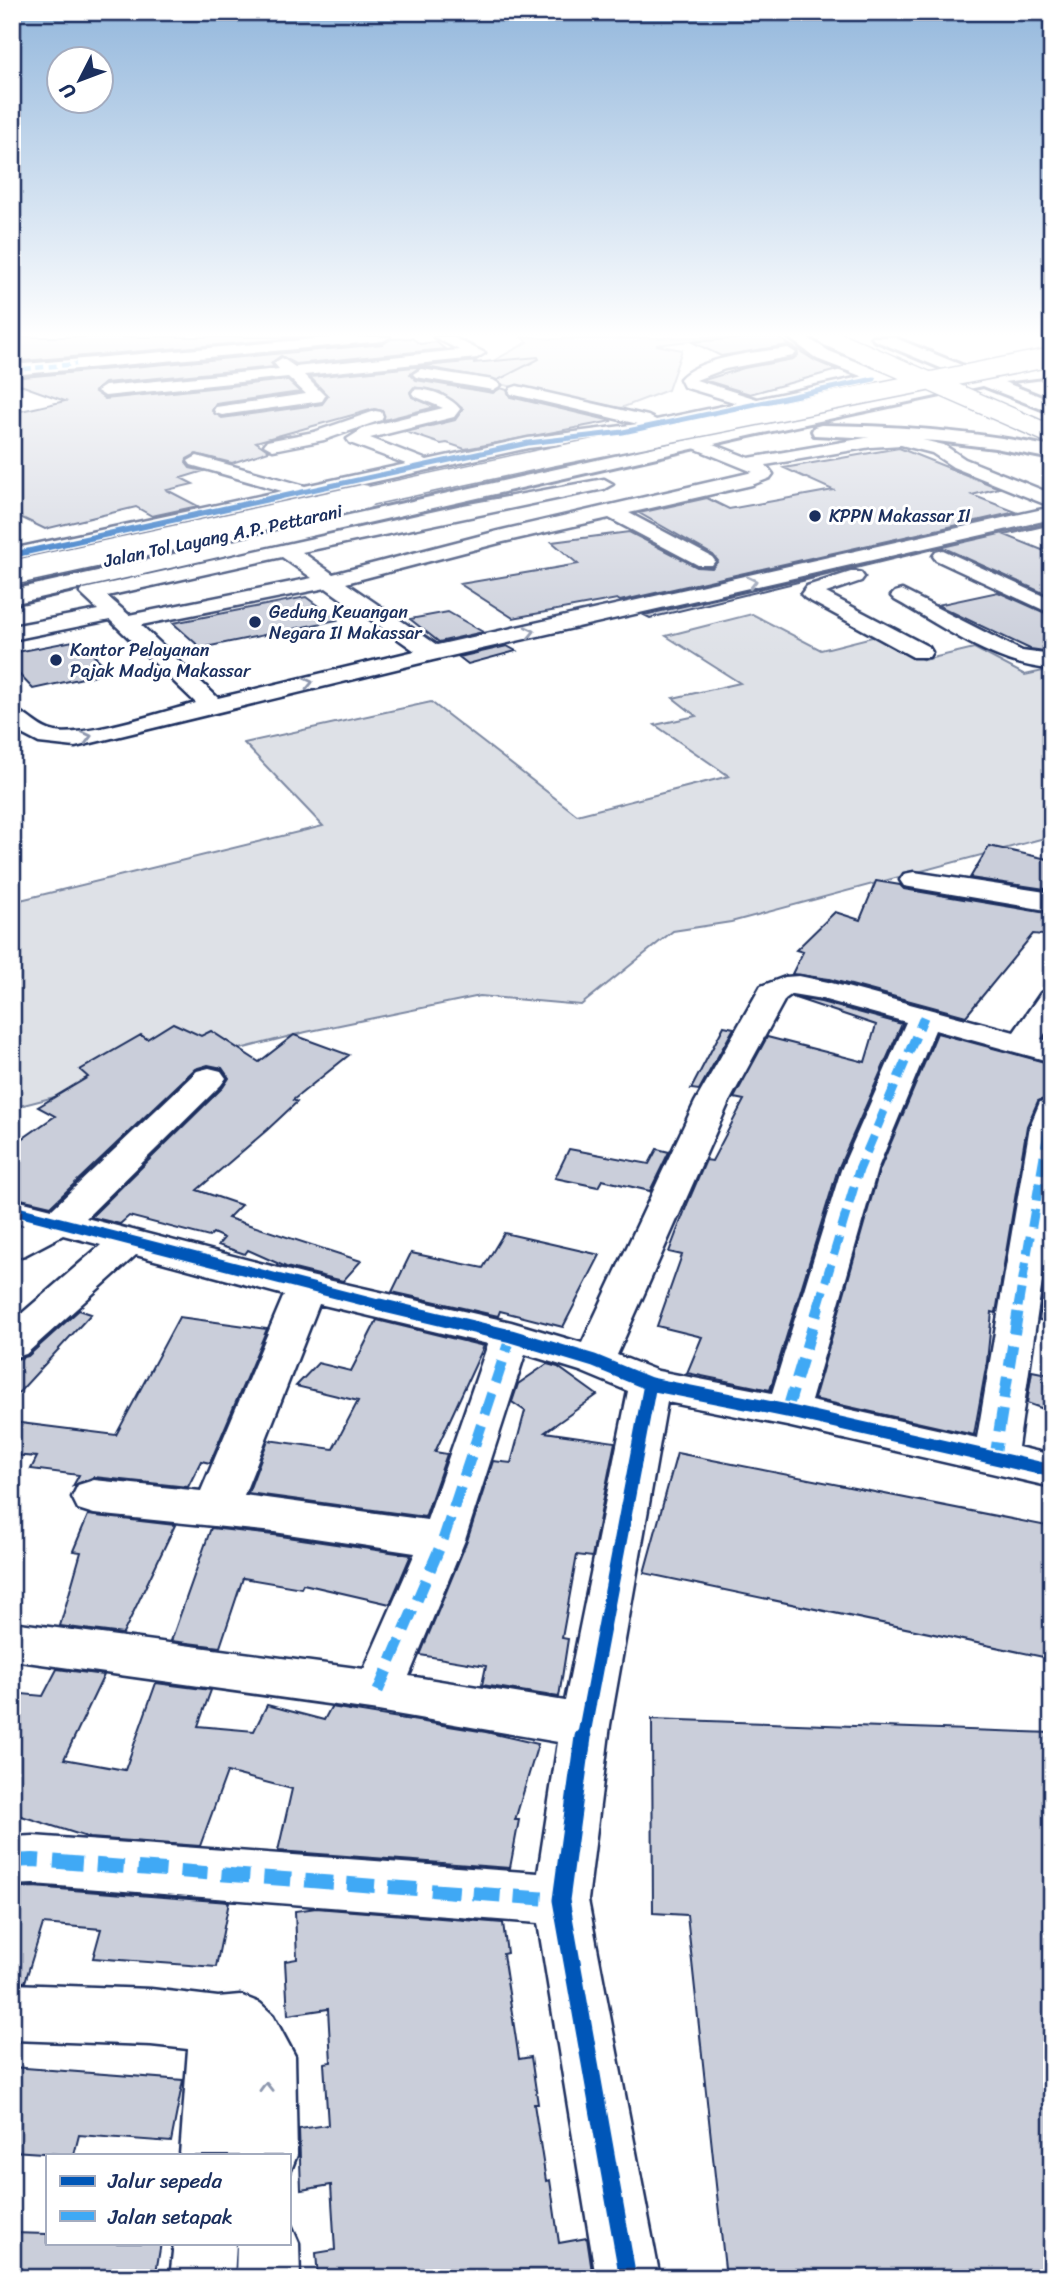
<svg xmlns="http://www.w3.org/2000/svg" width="1064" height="2290" viewBox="0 0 1064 2290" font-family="Sriracha,sans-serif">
<rect width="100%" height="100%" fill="#fff"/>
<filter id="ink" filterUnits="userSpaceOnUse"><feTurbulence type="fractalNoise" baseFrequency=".0143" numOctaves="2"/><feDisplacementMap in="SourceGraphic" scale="14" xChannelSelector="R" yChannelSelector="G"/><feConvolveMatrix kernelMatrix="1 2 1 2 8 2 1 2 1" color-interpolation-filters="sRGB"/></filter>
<g filter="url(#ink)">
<!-- green -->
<path fill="#dee1e7" stroke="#7c88a2" stroke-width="2" d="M530,337L552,339L723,337L656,345L682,350L668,390L621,408L464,377L528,342L522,338Z
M752,614L821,650L876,636L924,660L974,648L1025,675L1052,669V836L731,922L673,931L581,1005L480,996L306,1032L12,1108V902L323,826L244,743L431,702L577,815L729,776L655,725L696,716L673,698L740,683L666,636Z"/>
<!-- building -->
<path fill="#caceda" stroke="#1b2f5e" stroke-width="2" d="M29,337H311L24,361L12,358V338Z
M756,337H777L816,361L837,370L750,394L704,380L744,368L793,359L798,355L797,351L788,345L721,356L692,342Z
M412,338L420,344L436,342L445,349L296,364L281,356L271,363L274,367L105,383L95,392L105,399L287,380L300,392L216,404L212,411L222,418L322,404L328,396L310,377L477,361L473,363L538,357L539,359L498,380L421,366L410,374L416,380L493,393L501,388L507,390L510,397L612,421L465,449L447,443L441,444L406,432L455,420L463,409L440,392L414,387L410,392L412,397L435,407L384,420L383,411L374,409L256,442L269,451L232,463L196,454L187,459L186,463L190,468L204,471L181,478L193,484L167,490L198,506L152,516L136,507L45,529L12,513V413L65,401L12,382V373L23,377L383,344L391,339Z
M899,448L999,488L972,495L1016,512L620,601L617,599L513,618L460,584L578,564L552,542L629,532L697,567L712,568L718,561L713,555L639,513L707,498L729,509L833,490L784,468Z
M1044,524L1048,525L1005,535L1052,554V597L942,547L650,618L644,615Z
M998,592L1052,616V652L1030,649L937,605Z
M306,597L337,620L201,648L173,623Z
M448,612L483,632L439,642L410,619Z
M78,640L111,672L33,689L12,667V653Z
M507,646L516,651L468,664L459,657Z
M989,846L1052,860V890L970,878Z
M876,881L900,885L904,889L1052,914V936L1033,934L966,1016L829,979L792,974L803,952L796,950L835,912L860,920Z
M792,997L821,1002L902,1024L838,1169L770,1390L687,1373L702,1337L657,1326L682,1255L669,1252L688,1202L706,1160L712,1161L744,1100L734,1098L767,1037L865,1062L876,1025Z
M173,1023L201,1036L211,1031L259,1062L294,1035L349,1055L293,1100L297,1102L267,1130L197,1190L241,1205L228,1218L361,1261L343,1281L286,1267L248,1250L245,1254L218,1245L224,1238L213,1233L209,1237L129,1216L120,1224L91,1217L223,1087L229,1078L222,1068L208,1065L195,1069L51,1206L12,1197V1146L55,1116L38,1107L88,1077L80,1070L141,1035L147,1039Z
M724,1026L734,1028L699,1090L691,1089Z
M937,1033L1052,1064L1050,1097L1038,1101L1027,1126L996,1313L992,1312L987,1362L974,1435L814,1399L879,1171Z
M569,1149L649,1164L657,1149L669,1152L650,1191L602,1180L598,1187L555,1178Z
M1052,1232V1322L1039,1320Z
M504,1233L600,1255L563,1327L500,1311L498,1316L392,1292L411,1253L483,1268Z
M79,1310L91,1314L12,1400V1360L28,1356Z
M179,1317L267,1329L210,1463L201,1461L188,1487L94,1477L73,1486L79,1475L31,1469L37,1457L12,1455V1422L116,1435Z
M377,1320L484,1346L435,1452L447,1454L425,1517L248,1493L268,1440L333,1449L358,1401L296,1386L318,1363L351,1371Z
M547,1364L558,1367L597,1395L545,1432L615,1442L592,1557L577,1555L562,1638L568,1639L559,1697L482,1685L486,1666L420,1655L467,1541L493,1461L511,1463L525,1411L512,1402L518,1384Z
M1032,1371L1052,1375V1412L1027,1403Z
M677,1453L1052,1527L1048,1658L644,1573Z
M88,1515L175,1525L123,1634L60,1626L81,1552L73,1551Z
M211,1528L274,1535L411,1555L390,1604L303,1584L301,1588L243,1578L220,1647L171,1641Z
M57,1669L104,1675L64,1759L125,1770L156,1683L211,1690L198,1726L254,1731L267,1705L324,1720L331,1707L486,1732L538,1744L515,1820H519L510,1868L278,1851L292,1789L227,1772L200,1846L90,1838L12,1813V1693L43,1696Z
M652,1719L1052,1733V2278H726L687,1915L653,1913Z
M33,1887L229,1902L216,1967L93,1958L101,1929L43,1924L25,1982L12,1981V1888Z
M316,1908L503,1923L507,1953L503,1954L519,2059L531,2057L538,2104H534L546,2181L550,2180L559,2243L587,2238L593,2278H318L316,2253L335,2250L331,2185L301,2190L299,2129L328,2125L324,2063L331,2062L328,2009L288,2015L285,1961L297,1959L295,1911Z
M12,2067L183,2080L171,2142L79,2135L74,2155L12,2151Z
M12,2233L47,2234V2243H161L155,2278H12Z"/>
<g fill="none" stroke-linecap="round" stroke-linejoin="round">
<defs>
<path id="minor" d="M337,337H390L383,341L23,374L12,370V360L24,364Z
M434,337H452L485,353L477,358L304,375L325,396L322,401L222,415L216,413L214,410L216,407L306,394L288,377L105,396L97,391L105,386L279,369L274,363L282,358L295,367L459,350Z
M788,348L796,353L793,356L725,369L696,380L757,399L874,374L882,379L874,384L623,437L528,448L12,561V549L282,491L191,465L188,461L197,456L305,486L406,464L350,443L347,439L366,427L443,408L414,396L412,393L414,390C428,387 452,398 460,409L454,417L370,438L427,460L528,438L638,424L511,394L509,391L511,388L517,386L648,416L656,420L737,403L684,387L680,379C699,357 759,352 788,348Z
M421,369L493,380L501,385L493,390L416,377L413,374Z
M375,411L381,412L383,416L381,420L324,440L273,450L264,445L267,441L314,432Z
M901,435L944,445L965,459L1052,494V507L953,467L932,453L901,445L871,447L766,465L773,474L770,478L752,485L629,513L712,557L715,561L712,565H698L609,518L503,542L346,583L437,645L1052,507V519L433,660L75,747L39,743L12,729V709C28,713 38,729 55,732C86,737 162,712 196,703L110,620L12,640V626L98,610L80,593L84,589L458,506L604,479L613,484L604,489L302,552L333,574L498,531L753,472L689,446L686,442L689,438L695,437L749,458L871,437ZM282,557L312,578L129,615L107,596ZM326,588L415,651L218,698L141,625Z
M943,550L1052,600V614L936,560L933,556L936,552Z
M854,571L861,573L864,577L861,581L826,593L929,647L932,652L929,657H913L805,598L801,594L807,586Z
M902,590L1022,651L1052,655V669C995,666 944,627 895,600L891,596L895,592Z
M914,872L1052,893V911L904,886L900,880L904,874Z
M785,977L799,976L828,982L1014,1032L1041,993L1052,991V1023L1041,1039L1052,1042V1062L935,1030L877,1170L811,1401L977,1438L1030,1126L1040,1102L1052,1099V1212L1018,1447L1052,1455V1487L787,1426L667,1402L610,1725L588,1900L660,2278H596L538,1923L33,1884L12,1885V1837L33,1836L538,1873L558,1742L378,1711L12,1660V1622L364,1669L415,1553L274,1532L94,1514L78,1509L72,1497L78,1485L94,1480L201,1491L284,1295L136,1255L26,1354L12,1358V1322L101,1245L63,1235L25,1255L12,1258V1231L24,1225L12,1222V1199L52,1209L197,1071L209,1068L221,1071L226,1078L221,1085L86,1218L306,1275L511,1322L582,1343L695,1102L761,986ZM792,994L822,999L906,1022L841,1170L772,1393L658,1371L617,1355L729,1102L785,999ZM319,1304L488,1344L427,1520L244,1495ZM525,1354L580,1371L628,1391L565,1701L409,1676L465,1540Z
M12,1984L151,1989L218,1997L240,1995L260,2003L273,2015L295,2056L297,2155L289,2175V2155H180L188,2049L151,2045L12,2040Z
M289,2220L299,2243L300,2278H236L237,2243H289Z
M174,2243H236L234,2278H170Z"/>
<path id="highway" d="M788,337H806L829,351L922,388L967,379L874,340L872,337H893L986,375L1052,366V376L1004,382L1052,401V413L983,386L749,436L12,604V590L902,392L817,359Z
M821,425C899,426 975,431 1052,447V459L995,448L937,441L814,435L812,431L814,427Z"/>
</defs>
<!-- minor casing -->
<use href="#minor" stroke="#1b2f5e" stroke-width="5"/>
<!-- highway casing -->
<use href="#highway" stroke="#1b2f5e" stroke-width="6"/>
<!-- minor -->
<use href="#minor" fill="#fff" fill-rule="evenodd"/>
<!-- highway -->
<use href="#highway" fill="#fff" fill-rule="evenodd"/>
<defs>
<path id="highway-bridge-far1" d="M828,337L1052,435
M355,499L550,457L1052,357"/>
<path id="highway-bridge" d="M12,573L363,497"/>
</defs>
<!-- highway-bridge-far1 casing -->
<use href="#highway-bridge-far1" stroke="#1b2f5e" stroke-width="21" stroke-linecap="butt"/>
<!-- highway-bridge casing -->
<use href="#highway-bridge" stroke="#1b2f5e" stroke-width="27" stroke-linecap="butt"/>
<!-- highway-bridge-far1 -->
<use href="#highway-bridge-far1" stroke="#fff" stroke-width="18"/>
<!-- highway-bridge -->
<use href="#highway-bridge" stroke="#fff" stroke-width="24"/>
<!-- quiet-far3 -->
<path stroke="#3fa9f5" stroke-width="4.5" stroke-dasharray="8 4.5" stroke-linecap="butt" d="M12,365L23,369L76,364"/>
<!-- quiet-far2 -->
<path stroke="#3fa9f5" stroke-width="9" stroke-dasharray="18 9" stroke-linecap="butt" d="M818,1307L859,1170L924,1017
M1018,1307L1052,1109"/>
<!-- quiet-far1 -->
<path stroke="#3fa9f5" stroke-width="11" stroke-dasharray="22 11" stroke-linecap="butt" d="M787,1411L819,1305
M1003,1458L995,1456L1019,1305
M378,1691L443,1540L511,1336"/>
<!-- quiet -->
<path stroke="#3fa9f5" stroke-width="14" stroke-dasharray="28 14" stroke-linecap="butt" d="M12,1861L33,1860L561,1900"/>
<defs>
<path id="cycleway-far4" d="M270,499L528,443L623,432L874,379"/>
<path id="cycleway-far3" d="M12,555L278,497"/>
<path id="cycleway-far2" d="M12,1210L388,1307"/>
<path id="cycleway-far1" d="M380,1305L511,1336L594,1361L650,1384L787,1411L1052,1471
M583,1739L650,1384"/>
<path id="cycleway" d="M583,1737L561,1900L628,2278"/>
</defs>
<!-- cycleway-far4 casing -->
<use href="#cycleway-far4" stroke="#fff" stroke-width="7"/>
<!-- cycleway-far3 casing -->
<use href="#cycleway-far3" stroke="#fff" stroke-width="9"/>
<!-- cycleway-far2 casing -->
<use href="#cycleway-far2" stroke="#fff" stroke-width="15"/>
<!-- cycleway-far1 casing -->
<use href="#cycleway-far1" stroke="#fff" stroke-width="18"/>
<!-- cycleway casing -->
<use href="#cycleway" stroke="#fff" stroke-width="21"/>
<!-- cycleway-far4 -->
<use href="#cycleway-far4" stroke="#0057b8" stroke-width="5"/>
<!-- cycleway-far3 -->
<use href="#cycleway-far3" stroke="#0057b8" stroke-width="6"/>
<!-- cycleway-far2 -->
<use href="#cycleway-far2" stroke="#0057b8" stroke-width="10"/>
<!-- cycleway-far1 -->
<use href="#cycleway-far1" stroke="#0057b8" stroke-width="13"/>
<!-- cycleway -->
<use href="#cycleway" stroke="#0057b8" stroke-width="17"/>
</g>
<!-- one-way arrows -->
<defs><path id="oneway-chevron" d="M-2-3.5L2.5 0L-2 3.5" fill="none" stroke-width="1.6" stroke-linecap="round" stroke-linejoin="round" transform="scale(1.75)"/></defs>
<g stroke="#8d97ae">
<use href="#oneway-chevron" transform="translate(752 582) rotate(-13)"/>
<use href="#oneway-chevron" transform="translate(530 632) rotate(-13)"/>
<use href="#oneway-chevron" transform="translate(308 683) rotate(-13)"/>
<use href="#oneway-chevron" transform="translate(87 737) rotate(-14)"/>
<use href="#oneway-chevron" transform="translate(266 2087) rotate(-91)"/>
</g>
</g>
<!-- sky -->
<linearGradient id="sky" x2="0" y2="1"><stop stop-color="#93b7dc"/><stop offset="0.51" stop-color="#fff"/><stop offset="1" stop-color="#fff" stop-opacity="0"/></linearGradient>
<rect width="1064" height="657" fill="url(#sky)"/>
<!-- markers -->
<g fill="#1b2f5e" stroke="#fff" stroke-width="2.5">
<circle cx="815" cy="516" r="7"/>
<circle cx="255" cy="622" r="7"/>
<circle cx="56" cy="660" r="7"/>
</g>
<g text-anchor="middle" stroke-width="6" stroke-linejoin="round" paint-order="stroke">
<!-- far-poi labels -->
<g font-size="18" fill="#1b2f5e" stroke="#fff" text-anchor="start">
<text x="829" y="522">KPPN Makassar II</text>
<text x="269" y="618">Gedung Keuangan<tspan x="269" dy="21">Negara II Makassar</tspan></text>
<text x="70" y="656">Kantor Pelayanan<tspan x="70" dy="21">Pajak Madya Makassar</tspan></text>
</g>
<!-- far-street labels -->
<g font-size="18" fill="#1b2f5e" stroke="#fff">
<text transform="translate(223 536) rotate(-12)" y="6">Jalan Tol Layang A.P. Pettarani</text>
</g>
</g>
<!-- margin -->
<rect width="1064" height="2290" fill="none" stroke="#fff" stroke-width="42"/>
<rect x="21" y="21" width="1022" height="2248" fill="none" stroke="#1b2f5e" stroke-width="2.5" filter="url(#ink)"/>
<!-- legend -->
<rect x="46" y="2154" width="245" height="91" fill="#ffffff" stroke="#a4acbf" stroke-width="2"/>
<rect x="60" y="2176" width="35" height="10" fill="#0057b8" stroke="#a4acbf" stroke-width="2"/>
<text x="108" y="2188" font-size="21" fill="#1b2f5e">Jalur sepeda</text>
<rect x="60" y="2211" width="35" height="10" fill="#3fa9f5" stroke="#a4acbf" stroke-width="2"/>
<text x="108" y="2224" font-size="21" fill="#1b2f5e">Jalan setapak</text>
<!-- north arrow -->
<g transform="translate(80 80) rotate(228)"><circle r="33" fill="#ffffff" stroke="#a4acbf" stroke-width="2"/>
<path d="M0-5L12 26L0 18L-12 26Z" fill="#1b2f5e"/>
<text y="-10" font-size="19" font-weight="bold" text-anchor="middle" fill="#1b2f5e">U</text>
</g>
</svg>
